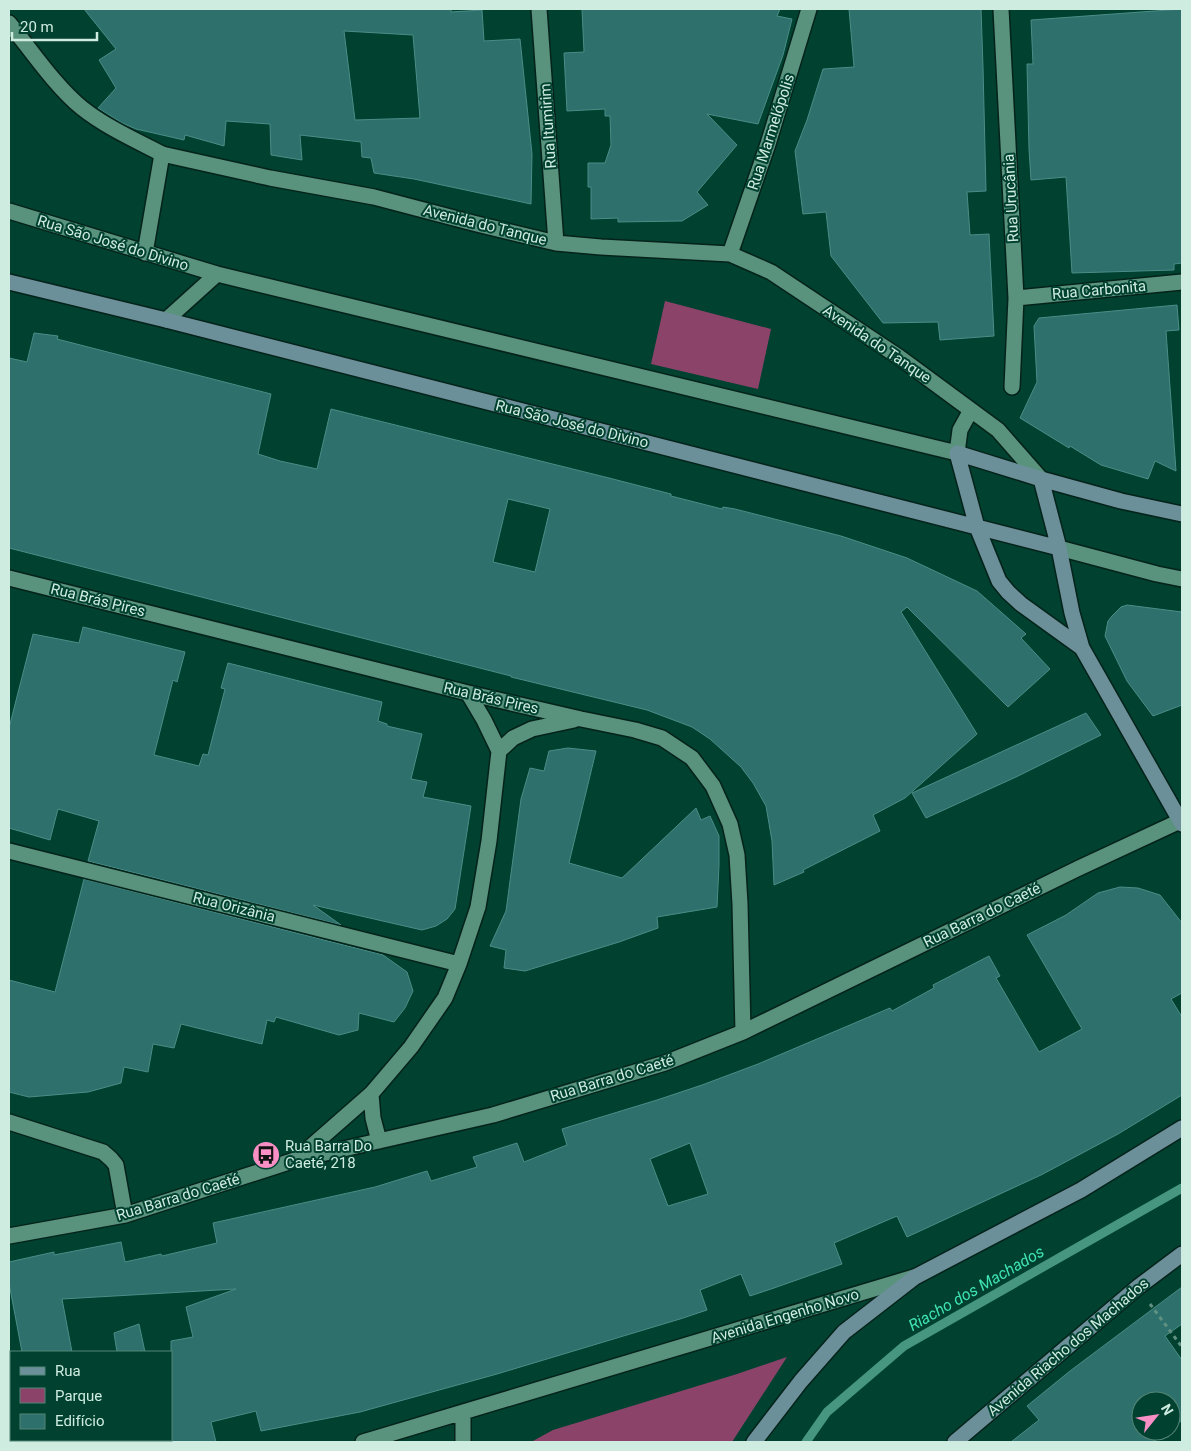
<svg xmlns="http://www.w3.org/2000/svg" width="1191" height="1451" viewBox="0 0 1191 1451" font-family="Roboto,sans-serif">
<rect width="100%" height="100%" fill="#004130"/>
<!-- green -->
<path fill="#8c436a" d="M665,301L771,329L758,389L651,364Z
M787,1357L732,1442H531L553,1430L737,1374Z"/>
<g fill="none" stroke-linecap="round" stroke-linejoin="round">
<!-- stream -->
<path stroke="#469680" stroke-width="9" d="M806,1442L827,1412L904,1346L1182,1188"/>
</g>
<!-- building -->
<path fill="#2e716c" stroke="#4b8d87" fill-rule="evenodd" d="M84,9H451V12L482,10L484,41L520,39L532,154L531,204L414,179L374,173L371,158L362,157L361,142L300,135L302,160L271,155L270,124L226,121L224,146L185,135L184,140L136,129L122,123L98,108L116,88L99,60L116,49ZM344,31L413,35L420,118L355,120Z
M582,9H780L777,16L792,19L783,55L758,124L707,114L737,145L697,192L708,205L682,221L618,222V218L591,219V187H588V163H605L611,145L610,116H605V109L567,111L564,53L584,52Z
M849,9H981L983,67L986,191L967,192L970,235L989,234L994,336L940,340L938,322L883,323L831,256L826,212L803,214L795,151L807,120L823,69L854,67Z
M1182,9V263L1174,264V270L1072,273L1066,177L1031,180L1029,149L1027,64H1033L1031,20Z
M1177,305L1179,330L1166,331L1176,471L1155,461L1148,479L1101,465L1070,446L1069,448L1020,418L1037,382L1034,326L1039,318Z
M34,333L58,336L57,339L271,394L258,454L280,461L317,469L331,409L609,478L671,494V496L722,509L723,507L735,509L841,536L907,558L977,591L1026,634L1021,638L1050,669L1008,707L907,607L901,612L977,734L905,798L873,815L880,831L803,870L804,872L774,885L772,841L766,806L753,783L741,767L710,739L692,727L647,710L511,677V676L9,548V358L27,362ZM508,499L550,509L535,572L493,562Z
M1127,605L1182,612V705L1153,716L1127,681L1105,636L1108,621L1112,616L1121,607Z
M83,627L185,652L177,682L173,680L154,755L199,766L203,754L208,755L225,689L221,688L228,663L382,702L378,721L387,724V726L422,734L411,779L427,782L423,797L471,806L455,909L447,919L436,926L422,930L313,905L341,925L88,861L99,821L58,809L50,840L9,828V728L33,634L79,643Z
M1086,713L1101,735L1016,777L926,818L912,793Z
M568,748L596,751L569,863L622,878L696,808L701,820L710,816L719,836V865L717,907L657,917L658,928L619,942L525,971L504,968L506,950L490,946L506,911L521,799L530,768L544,771L549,751Z
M84,879L383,955L407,972L413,991L405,1008L394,1022L359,1013L358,1030L339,1035L276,1017L274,1022L267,1020L262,1044L181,1024L174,1048L153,1044L148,1072L124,1067L121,1083L88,1092L29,1097L9,1092V980L55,992Z
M1120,887L1138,888L1160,895L1182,923V993L1171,999L1182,1017V1095L1118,1134L1041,1175L907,1237L897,1216L834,1243L842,1264L774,1288L750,1296L741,1274L700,1290L707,1310L680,1319L497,1374L360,1412L261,1431L256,1411L211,1422L216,1442H171V1341L193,1337L186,1307L236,1289L62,1299L72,1352H22L9,1283V1262L54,1252V1255L121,1242L125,1262L161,1254L162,1256L217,1243L213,1223L375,1187L427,1171L431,1181L477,1167L473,1157L517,1143L524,1162L567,1145L562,1129L657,1100L702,1085L758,1064L890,1008L892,1011L934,988L933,985L989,956L1000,976L996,978L1039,1052L1082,1029L1027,935L1066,915L1098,893ZM690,1143L708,1194L668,1206L650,1159Z
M1182,1287V1324L1165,1336L1182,1360V1420L1171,1429V1401H1141V1431H1168L1153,1442H1011L1039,1420L1027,1406L1070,1371Z
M139,1324L145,1352H117L114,1333Z"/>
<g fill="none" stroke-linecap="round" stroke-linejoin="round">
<defs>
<path id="lane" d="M9,23C31,50 55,86 82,108C106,127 135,140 162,154"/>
<path id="street" d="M539,9L556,243
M1001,9L1016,298L1012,387
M9,211L217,274L957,453L960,430L971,410
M145,253L162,154L270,178L374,197L473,223L556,243L601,247L730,254L771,272L899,357L998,430L1041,479
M730,254L768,144L809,9
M1016,298L1182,282
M166,320L217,274
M1059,548L1157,574L1182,579
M9,578L468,693L581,719L635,730L662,738L692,758L713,786L730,824L737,855L740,904L743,1032
M499,751L513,738L532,729L574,720
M9,851L459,964
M371,1094L373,1118L379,1141
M9,1122L103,1152L111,1159L116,1165L125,1215
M298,1158L371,1094L411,1047L445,998L459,964L478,907L489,841L499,751L484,720L468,693
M9,1236L125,1215L295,1160L493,1115L665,1063L743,1032L1079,868L1180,821
M363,1442L914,1277
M463,1442V1413"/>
<path id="secondary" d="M9,282L166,320L1059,548
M957,453L977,527L999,581L1008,592L1021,604L1082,648
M957,453L1041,479L1121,501L1182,514
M1041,479L1059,548L1072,613L1082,648L1182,824
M754,1442L801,1381L844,1332L915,1277L1081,1190L1182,1128
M955,1442L1138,1287L1182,1254"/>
</defs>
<!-- lane casing -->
<use href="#lane" stroke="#05231a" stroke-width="18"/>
<!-- street casing -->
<use href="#street" stroke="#05231a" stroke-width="18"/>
<!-- secondary casing -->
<use href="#secondary" stroke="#05231a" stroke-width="18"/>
<!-- path -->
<path stroke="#609081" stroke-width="3" stroke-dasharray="4 4" stroke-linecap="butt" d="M1150,1304L1182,1347"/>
<!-- lane -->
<use href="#lane" stroke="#59927d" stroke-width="15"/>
<!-- street -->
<use href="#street" stroke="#59927d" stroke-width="15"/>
<!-- secondary -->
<use href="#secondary" stroke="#6c909a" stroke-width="15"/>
</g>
<!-- icons -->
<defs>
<symbol id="bus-disc" viewBox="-11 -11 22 22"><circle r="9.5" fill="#fa8fc6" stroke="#004130"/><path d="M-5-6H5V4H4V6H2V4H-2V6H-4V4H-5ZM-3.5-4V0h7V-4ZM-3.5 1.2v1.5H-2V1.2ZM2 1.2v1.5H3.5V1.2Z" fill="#111"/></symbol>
</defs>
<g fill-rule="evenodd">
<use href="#bus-disc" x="250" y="1139" width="32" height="32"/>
</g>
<g text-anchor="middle" stroke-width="4" stroke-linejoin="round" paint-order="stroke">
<!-- street labels -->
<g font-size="15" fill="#cfece0" stroke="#004130">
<text transform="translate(548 126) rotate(-94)" y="5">Rua Itumirim</text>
<text transform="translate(771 132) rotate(-72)" y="5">Rua Marmelópolis</text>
<text transform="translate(1011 198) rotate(-93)" y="5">Rua Urucânia</text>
<text transform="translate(485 225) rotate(14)" y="5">Avenida do Tanque</text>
<text transform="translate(113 243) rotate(17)" y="5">Rua São José do Divino</text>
<text transform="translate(1099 290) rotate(-5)" y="5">Rua Carbonita</text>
<text transform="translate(877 344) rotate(34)" y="5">Avenida do Tanque</text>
<text transform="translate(572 424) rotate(14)" y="5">Rua São José do Divino</text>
<text transform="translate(98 600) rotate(14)" y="5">Rua Brás Pires</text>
<text transform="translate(491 698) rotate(13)" y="5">Rua Brás Pires</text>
<text transform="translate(234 907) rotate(14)" y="5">Rua Orizânia</text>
<text transform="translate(982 915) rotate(-26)" y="5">Rua Barra do Caeté</text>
<text transform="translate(612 1078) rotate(-17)" y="5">Rua Barra do Caeté</text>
<text transform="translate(178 1197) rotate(-17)" y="5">Rua Barra do Caeté</text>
<text transform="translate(785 1316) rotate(-17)" y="5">Avenida Engenho Novo</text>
<text transform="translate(1068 1347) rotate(-40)" y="5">Avenida Riacho dos Machados</text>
</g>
<!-- poi labels -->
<g font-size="15" fill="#cfece0" stroke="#004130" text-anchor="start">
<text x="285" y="1151">Rua Barra Do<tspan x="285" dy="17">Caeté, 218</tspan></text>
</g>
<!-- water labels -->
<g font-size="16" font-style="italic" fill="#3fe2b2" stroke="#004130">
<text transform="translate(976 1288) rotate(-30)" y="6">Riacho dos Machados</text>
</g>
</g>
<!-- border -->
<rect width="1191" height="1451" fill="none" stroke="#cfece0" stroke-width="20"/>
<!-- legend -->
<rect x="10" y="1351" width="162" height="90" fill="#004130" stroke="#538576"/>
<rect x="20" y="1367" width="25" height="8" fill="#6c909a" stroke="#538576"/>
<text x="55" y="1376" font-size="15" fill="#cfece0">Rua</text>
<rect x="20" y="1388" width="25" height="15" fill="#8c436a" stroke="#538576"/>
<text x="55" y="1401" font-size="15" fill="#cfece0">Parque</text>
<rect x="20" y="1414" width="25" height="15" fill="#2e716c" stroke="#538576"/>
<text x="55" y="1426" font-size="15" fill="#cfece0">Edifício</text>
<!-- north arrow -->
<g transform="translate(1156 1416) rotate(60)"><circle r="24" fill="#004130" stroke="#538576"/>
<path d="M0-4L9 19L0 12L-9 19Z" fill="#fa8fc6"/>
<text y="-8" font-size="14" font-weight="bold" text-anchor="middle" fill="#cfece0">N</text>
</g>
<!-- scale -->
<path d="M12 32v8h85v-8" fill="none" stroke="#cfece0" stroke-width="2.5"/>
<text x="20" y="32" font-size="15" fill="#cfece0" stroke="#004130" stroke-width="4" paint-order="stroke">20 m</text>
</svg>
